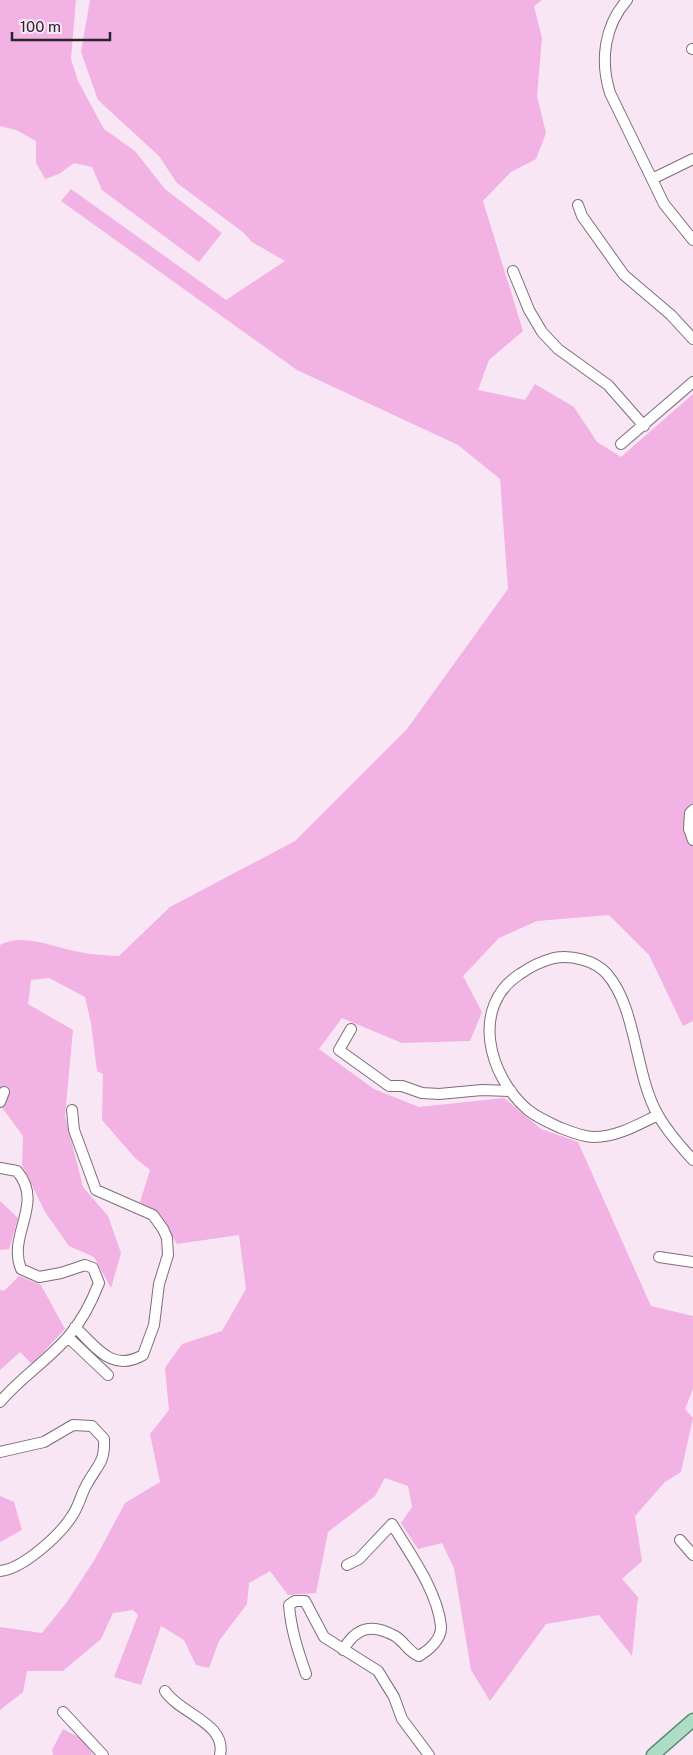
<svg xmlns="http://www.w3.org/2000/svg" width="693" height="1755" viewBox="0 0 693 1755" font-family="'Public Sans',sans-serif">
<rect width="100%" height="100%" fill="#f9e6f4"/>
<!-- green -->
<path fill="#f2b2e4" d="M0,0H76L71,59L78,81L104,129L135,151L165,189L222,233L199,262L102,190L92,167L74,163L59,174L45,179L36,163V141L16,130L0,126Z
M90,0H542L534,6L542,38L537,96L546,133L536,159L511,172L483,201L523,331L489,360L478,390L525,400L535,384L574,407L597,442L621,457L693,394V1021L683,1026L649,955L609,915L537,921L499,938L463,976L482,1012L470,1041L402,1043L342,1018L319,1049L374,1089L419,1107L504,1098L541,1129L578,1142L651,1306L693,1316V1389L685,1409L693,1418L681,1472L665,1482L635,1516L642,1561L622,1579L638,1597L632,1656L599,1615L546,1624L490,1701L471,1670L454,1568L442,1543L418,1549L401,1523L412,1507L408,1486L385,1478L375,1496L328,1532L316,1593L288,1595L270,1571L249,1583L247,1604L219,1641L209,1668L196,1665L184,1640L161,1626L141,1685L114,1677L138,1615L133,1610L113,1613L101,1639L63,1671H27L23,1692L0,1710V1627L42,1633L67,1602L95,1559L125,1503L160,1482L150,1434L169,1410L165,1368L182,1344L222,1331L246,1289L239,1235L177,1244L160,1216L140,1202L150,1170L135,1158L102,1120L103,1074L97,1071L91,1023L85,997L49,978L31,980L28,1004L73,1030L65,1116L83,1187L108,1216L121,1253L111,1288L94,1257L69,1246L45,1212L22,1165L23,1136L0,1105V945C23,932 55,948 80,952C92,955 106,955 119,956L170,907L295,841L407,729L508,589L500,479L458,445L297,370L61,201L71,189L226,300L285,261L252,242L244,233L177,183L159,156L98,100L81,52Z
M0,1201L18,1218L9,1249L0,1250Z
M19,1276L41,1285L65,1329L32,1364L20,1352L0,1370V1290L4,1291Z
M0,1496L14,1502L22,1530L0,1542Z
M63,1729L82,1739L93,1755H53L52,1750Z"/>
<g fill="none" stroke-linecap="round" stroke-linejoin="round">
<defs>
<path id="minor" d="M627,0C604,26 600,61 610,93L664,204L693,240
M692,49H693
M652,179L693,159
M578,205L582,216L624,275L671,315L693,339
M513,271L529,310L542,332L558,349L608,385L644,426
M621,444L693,382
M693,810L690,813L689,829L693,840
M351,1029L339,1050L389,1086H402L422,1093L439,1094L482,1090L511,1091
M0,1102L4,1092
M72,1110L74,1130L96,1190L153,1215L163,1229L167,1238L168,1255L159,1284L154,1325L143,1355C112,1373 96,1347 75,1327
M658,1115C637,1125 617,1137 594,1137C583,1137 571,1132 561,1128C550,1123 538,1118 528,1110C488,1076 470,1006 520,974C530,967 542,961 554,958C571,955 595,960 607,974C637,1008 635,1076 658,1115C667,1131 681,1147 693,1160
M0,1168L17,1171C45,1204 7,1234 21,1269L39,1277L61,1273L85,1265L93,1268L99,1283C92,1301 81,1322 68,1337C47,1361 20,1378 0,1402
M659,1257L693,1262
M68,1337L108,1375
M0,1452L44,1442L73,1425L92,1426L104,1439C105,1463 98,1464 87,1484C81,1494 79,1506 72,1516C60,1535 23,1569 0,1571
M680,1540L693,1555
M343,1650C356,1627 372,1623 395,1636C405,1642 408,1652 419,1656C429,1650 442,1639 441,1626C437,1590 410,1554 392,1524L359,1559L347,1565
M306,1674C298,1651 291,1630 289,1605L295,1601H305L324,1637L378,1671L394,1697L402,1719L429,1755
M165,1691C180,1714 227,1723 220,1755
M63,1712L103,1755"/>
<path id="major" d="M653,1755L693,1720"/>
</defs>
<!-- minor casing -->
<use href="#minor" stroke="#7e6d7a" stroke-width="12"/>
<!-- major casing -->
<use href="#major" stroke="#5c8e75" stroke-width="15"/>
<!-- minor -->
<use href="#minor" stroke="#fff" stroke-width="10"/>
<!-- major -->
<use href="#major" stroke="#adddc5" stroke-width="12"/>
</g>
<!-- scale -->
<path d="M12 32v8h98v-8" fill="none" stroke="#2b242a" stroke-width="2.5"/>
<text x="20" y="32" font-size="15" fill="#2b242a" stroke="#f9e6f4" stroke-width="4" paint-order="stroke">100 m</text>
</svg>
